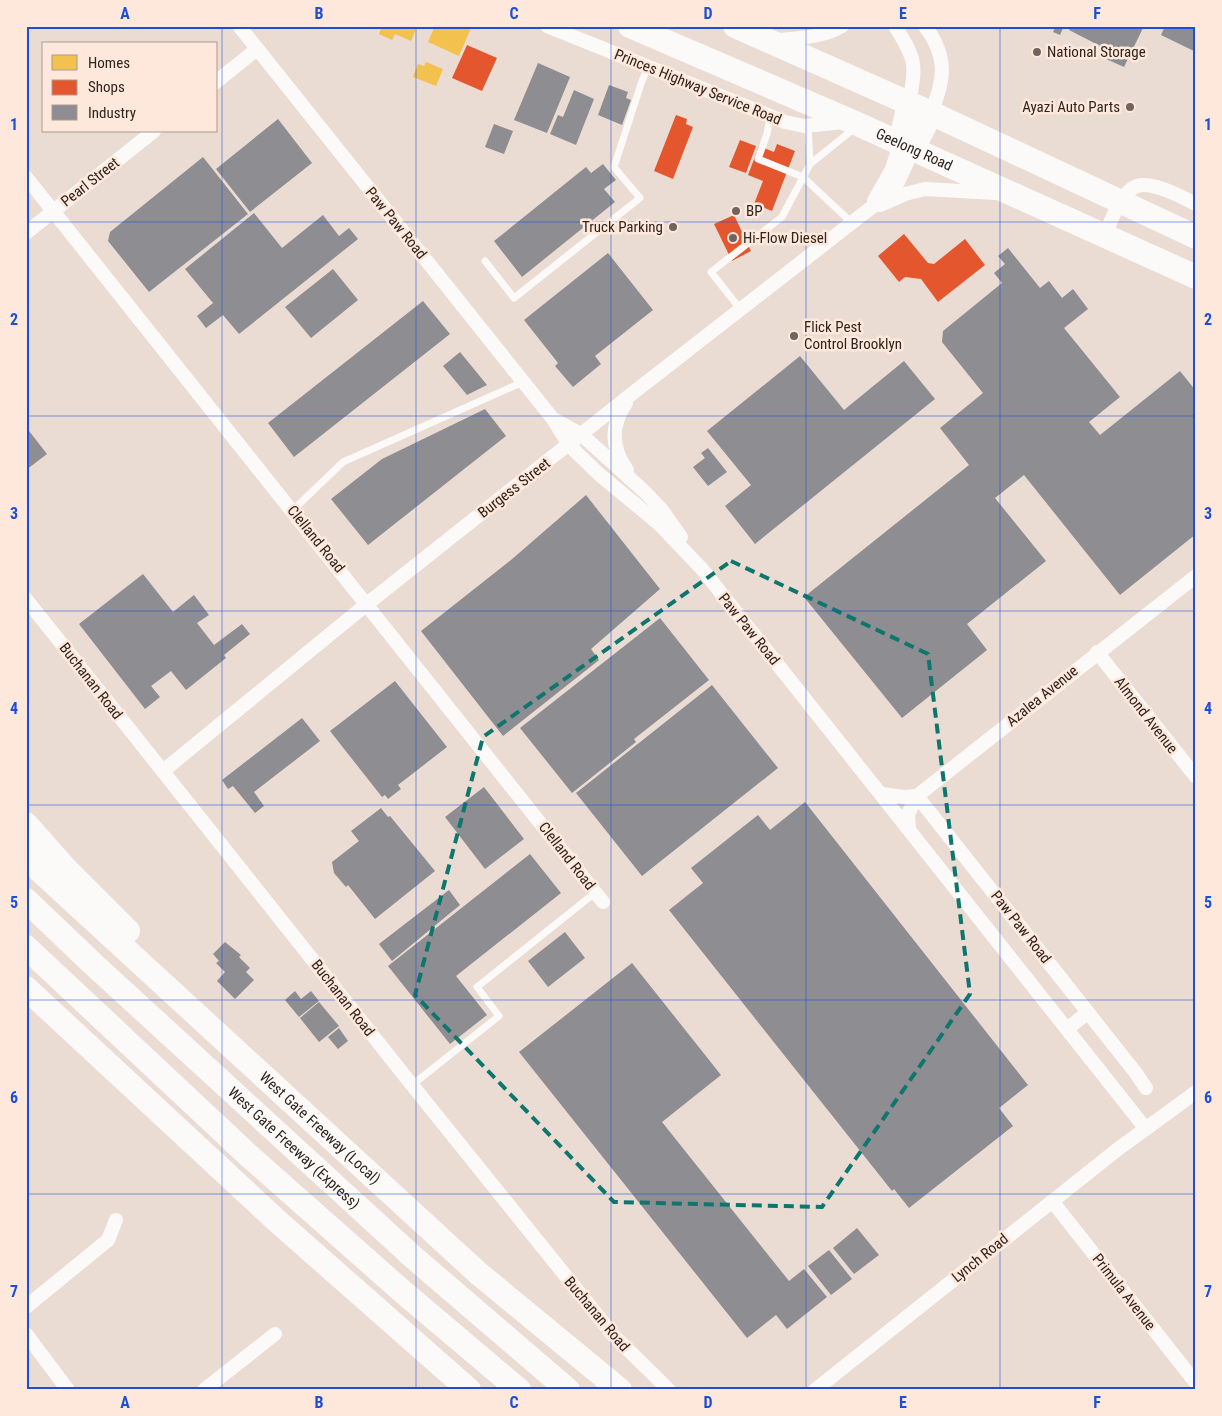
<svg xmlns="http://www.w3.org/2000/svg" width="1222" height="1416" viewBox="0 0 1222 1416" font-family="'Roboto Condensed',sans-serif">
<rect width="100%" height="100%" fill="#ebdcd3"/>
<!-- homes -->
<path fill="#f2c14e" d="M382,26H417L411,41L395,34L392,40L379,34Z
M435,26L445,28V26H467L471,28L459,56L428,42Z
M426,62L443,69L436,86L413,77L418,64L424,66Z"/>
<!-- shops -->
<path fill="#e4572e" d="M467,45L497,58L482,91L452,78Z
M676,115L687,119L686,124L693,127L673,179L654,171Z
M740,140L756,146L746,173L729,167Z
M777,144L795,151L772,211L754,204L763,181L748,175L759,146L774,152Z
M734,215L751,251L732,261L714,224Z
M904,234L928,263L934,264L965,239L985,265L938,302L921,279L905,277L899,282L878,256Z"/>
<!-- industry -->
<path fill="#8d8d92" d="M1056,26H1064L1060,35L1053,32Z
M1071,26H1144L1124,67L1104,58L1108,50L1069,30Z
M1165,26H1196V52L1161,35Z
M538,63L570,77L547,133L514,120Z
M609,85L628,92L626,98L631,100L622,125L598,115Z
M574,90L594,99L576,145L550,134L558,115L563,117Z
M278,119L312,163L250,212L216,169Z
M494,124L513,131L504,154L485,147Z
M203,157L248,214L149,292L108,241L110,232Z
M603,164L616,180L604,189L615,202L522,277L494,241L586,167L591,173Z
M254,213L282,248L323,215L339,236L349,228L358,239L239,334L223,315L206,328L197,316L213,303L185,269Z
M1008,248L1040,288L1049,281L1062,298L1073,289L1088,309L1064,328L1120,397L1089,422L1100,435L1180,371L1196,391V534L1120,595L1024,475L995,498L1046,561L967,624L987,650L902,718L804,597L969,465L940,428L983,393L942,342L943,331L1002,283L994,273L1005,264L998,256Z
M608,253L653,310L595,356L601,364L573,387L555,366L558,363L524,320Z
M333,269L358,300L311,338L285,307Z
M423,301L450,334L294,457L268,423Z
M460,352L487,385L467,395L443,366Z
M800,356L844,410L904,361L935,399L755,544L725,506L751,485L707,431Z
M485,409L506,436L368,545L331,499L382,459Z
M26,427L47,454L26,470Z
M708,448L727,472L708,486L693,467L705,458L701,453Z
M586,495L660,589L591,649L599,660L503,736L421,631L511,560Z
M143,574L173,612L194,595L209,615L197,623L214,645L242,624L250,634L224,655L226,658L186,690L171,671L151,686L160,697L145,709L79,624Z
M660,618L709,680L634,739L636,742L572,793L520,728Z
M395,681L447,747L398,785L401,789L388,799L385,795L382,797L330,731Z
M712,685L778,768L642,876L576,793Z
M302,718L320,741L254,792L264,806L255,813L233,786L228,789L222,780Z
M484,787L524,839L485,869L445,817Z
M805,802L1028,1085L999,1108L1013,1126L909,1208L894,1189L892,1191L669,910L703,883L691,868L758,815L770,830Z
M381,808L388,817L390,816L435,871L375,919L348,885L346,887L334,873L332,862L359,841L351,831Z
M530,854L561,893L456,976L487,1015L450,1044L388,966Z
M449,890L460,905L392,961L379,944Z
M565,932L585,958L548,987L528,961Z
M225,942L241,955L239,957L250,968L246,972L254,980L235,999L217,981L225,972L216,963L219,961L213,954Z
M632,963L721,1075L662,1122L789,1281L804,1269L827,1297L787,1329L776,1315L747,1338L519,1052Z
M295,991L301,999L311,991L319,1001L299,1017L285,1000Z
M319,1002L339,1026L319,1042L300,1018Z
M339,1028L348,1041L338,1049L328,1037Z
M857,1228L879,1255L854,1274L833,1248Z
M829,1250L852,1279L831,1295L808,1266Z"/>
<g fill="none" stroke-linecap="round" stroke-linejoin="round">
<!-- lane -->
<path stroke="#fcfaf8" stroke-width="7" d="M770,116L767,134L758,159L803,177L852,223
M808,126L810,164
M485,261L514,298L640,198L614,167L641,84L648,66
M741,310L711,272L782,217L810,164L856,127
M293,510L343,462L523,382
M412,1085L499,1016L477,987L596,892"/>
<!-- street -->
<path stroke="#fcfaf8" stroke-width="14" d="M239,26L553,419L566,440L576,452L600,475L658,523L702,569L1146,1129
M547,26L785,122L804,126L844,122
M895,26C917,61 916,64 909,104
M925,26C948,57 945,79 931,113
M773,41C795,38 822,38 842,26
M216,82L257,49
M26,177L603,902
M874,201L892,169L900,144
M880,205L905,194L925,189L996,193
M26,233L154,131
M1104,237C1109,226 1114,212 1120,202C1124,196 1131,188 1137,186C1153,181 1181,197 1196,204
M626,403C610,426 611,448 627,470
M553,419L582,435L646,493L662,510L681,537
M26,599L412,1085L614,1336L669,1390
M1097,652L1196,777
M163,771L367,604L638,389L881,200L898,182L913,149
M882,794L904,797L917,796L1196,576
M917,796L1135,1072L1146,1088
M909,829L908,814L917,796
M1067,1029L1088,1012
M1052,1201L1196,1383
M26,1307L108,1240L116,1220
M26,1334L68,1390
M204,1390L275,1334
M815,1390L1118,1149L1196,1092"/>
<!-- highway -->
<g stroke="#fcfaf8" stroke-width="24">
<path id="s1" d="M630,26L853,122L1196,277"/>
<path d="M735,26L931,113L1196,237"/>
<path d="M900,144L909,104"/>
<path d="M913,149L931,113"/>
<path d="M26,824L64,867L128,931"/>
<path id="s2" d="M26,858L478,1273L620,1390"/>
<path id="s3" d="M26,900L93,964L413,1257L568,1390"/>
<path d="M26,947L248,1155L403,1292L519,1390"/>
<path d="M26,988L276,1220L469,1390"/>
</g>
</g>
<!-- marked area -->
<path fill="none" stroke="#0f766e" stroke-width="4" stroke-dasharray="10 6" stroke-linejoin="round" d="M731,561L928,654L970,994L822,1207L614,1202L415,995L483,737Z"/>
<!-- grid -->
<path fill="none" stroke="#1d4ed8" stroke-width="1" stroke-opacity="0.55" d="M222,26V1390M416,26V1390M611,26V1390M806,26V1390M1000,26V1390M26,222H1196M26,416H1196M26,611H1196M26,805H1196M26,1000H1196M26,1194H1196"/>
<!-- markers -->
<g fill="#70645d" stroke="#fee8db" stroke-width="2">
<circle cx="1037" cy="52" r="5"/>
<circle cx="1130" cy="107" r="5"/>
<circle cx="736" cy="211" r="5"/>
<circle cx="673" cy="227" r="5"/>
<circle cx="733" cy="238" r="5"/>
<circle cx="794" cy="336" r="5"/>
</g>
<g text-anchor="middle" stroke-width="5" stroke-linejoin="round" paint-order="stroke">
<!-- poi labels -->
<g font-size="15" fill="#2e241e" stroke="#fee8db" text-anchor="start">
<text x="1047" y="57">National Storage</text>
<text x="1120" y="112" text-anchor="end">Ayazi Auto Parts</text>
<text x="746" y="216">BP</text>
<text x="663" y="232" text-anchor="end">Truck Parking</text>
<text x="743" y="243">Hi-Flow Diesel</text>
<text x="804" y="332">Flick Pest<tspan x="804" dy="17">Control Brooklyn</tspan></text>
</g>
<!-- street labels -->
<g font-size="15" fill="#2e241e" stroke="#fee8db">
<text transform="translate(698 87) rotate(22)" y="5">Princes Highway Service Road</text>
<text dy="5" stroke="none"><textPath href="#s1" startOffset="310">Geelong Road</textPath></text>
<text transform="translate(90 182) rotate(-38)" y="5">Pearl Street</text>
<text transform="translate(396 223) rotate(51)" y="5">Paw Paw Road</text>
<text transform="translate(514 488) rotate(-38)" y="5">Burgess Street</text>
<text transform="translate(316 539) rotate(51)" y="5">Clelland Road</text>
<text transform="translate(749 629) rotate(51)" y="5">Paw Paw Road</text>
<text transform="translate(91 681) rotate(52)" y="5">Buchanan Road</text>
<text transform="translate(1042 696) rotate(-39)" y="5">Azalea Avenue</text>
<text transform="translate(1146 715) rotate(52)" y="5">Almond Avenue</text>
<text transform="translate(567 856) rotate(52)" y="5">Clelland Road</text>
<text transform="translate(1021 927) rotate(52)" y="5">Paw Paw Road</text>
<text transform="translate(343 998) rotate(52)" y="5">Buchanan Road</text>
<text dy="5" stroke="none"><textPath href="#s2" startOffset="399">West Gate Freeway (Local)</textPath></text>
<text dy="5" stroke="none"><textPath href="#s3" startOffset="365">West Gate Freeway (Express)</textPath></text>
<text transform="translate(980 1258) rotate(-39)" y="5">Lynch Road</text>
<text transform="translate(1124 1292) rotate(52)" y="5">Primula Avenue</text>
<text transform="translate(597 1314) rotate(50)" y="5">Buchanan Road</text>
</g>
</g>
<!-- border -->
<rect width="1222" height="1416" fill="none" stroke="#fee8db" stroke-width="55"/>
<!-- legend -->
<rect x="42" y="42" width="175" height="90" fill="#fee8db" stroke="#ab9a8f"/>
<rect x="52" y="55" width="25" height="15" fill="#f2c14e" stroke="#ab9a8f"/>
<text x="88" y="68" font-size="15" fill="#2e241e">Homes</text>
<rect x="52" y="80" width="25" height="15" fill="#e4572e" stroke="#ab9a8f"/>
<text x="88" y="92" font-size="15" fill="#2e241e">Shops</text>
<rect x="52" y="105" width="25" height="15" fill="#8d8d92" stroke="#ab9a8f"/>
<text x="88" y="118" font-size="15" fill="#2e241e">Industry</text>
<rect x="28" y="28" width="1166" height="1360" fill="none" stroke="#1d4ed8" stroke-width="2"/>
<g font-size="16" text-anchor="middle" font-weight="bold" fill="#1d4ed8">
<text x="125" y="19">A</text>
<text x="319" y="19">B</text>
<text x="514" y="19">C</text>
<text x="708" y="19">D</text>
<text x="903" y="19">E</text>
<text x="1097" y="19">F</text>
<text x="14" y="130">1</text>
<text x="1208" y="130">1</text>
<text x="14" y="325">2</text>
<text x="1208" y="325">2</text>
<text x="14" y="519">3</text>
<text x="1208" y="519">3</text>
<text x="14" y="714">4</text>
<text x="1208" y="714">4</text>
<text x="14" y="908">5</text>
<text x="1208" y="908">5</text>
<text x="14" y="1103">6</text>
<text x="1208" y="1103">6</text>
<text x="14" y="1297">7</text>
<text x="1208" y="1297">7</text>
<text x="125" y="1408">A</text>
<text x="319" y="1408">B</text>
<text x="514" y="1408">C</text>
<text x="708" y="1408">D</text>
<text x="903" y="1408">E</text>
<text x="1097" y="1408">F</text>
</g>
</svg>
